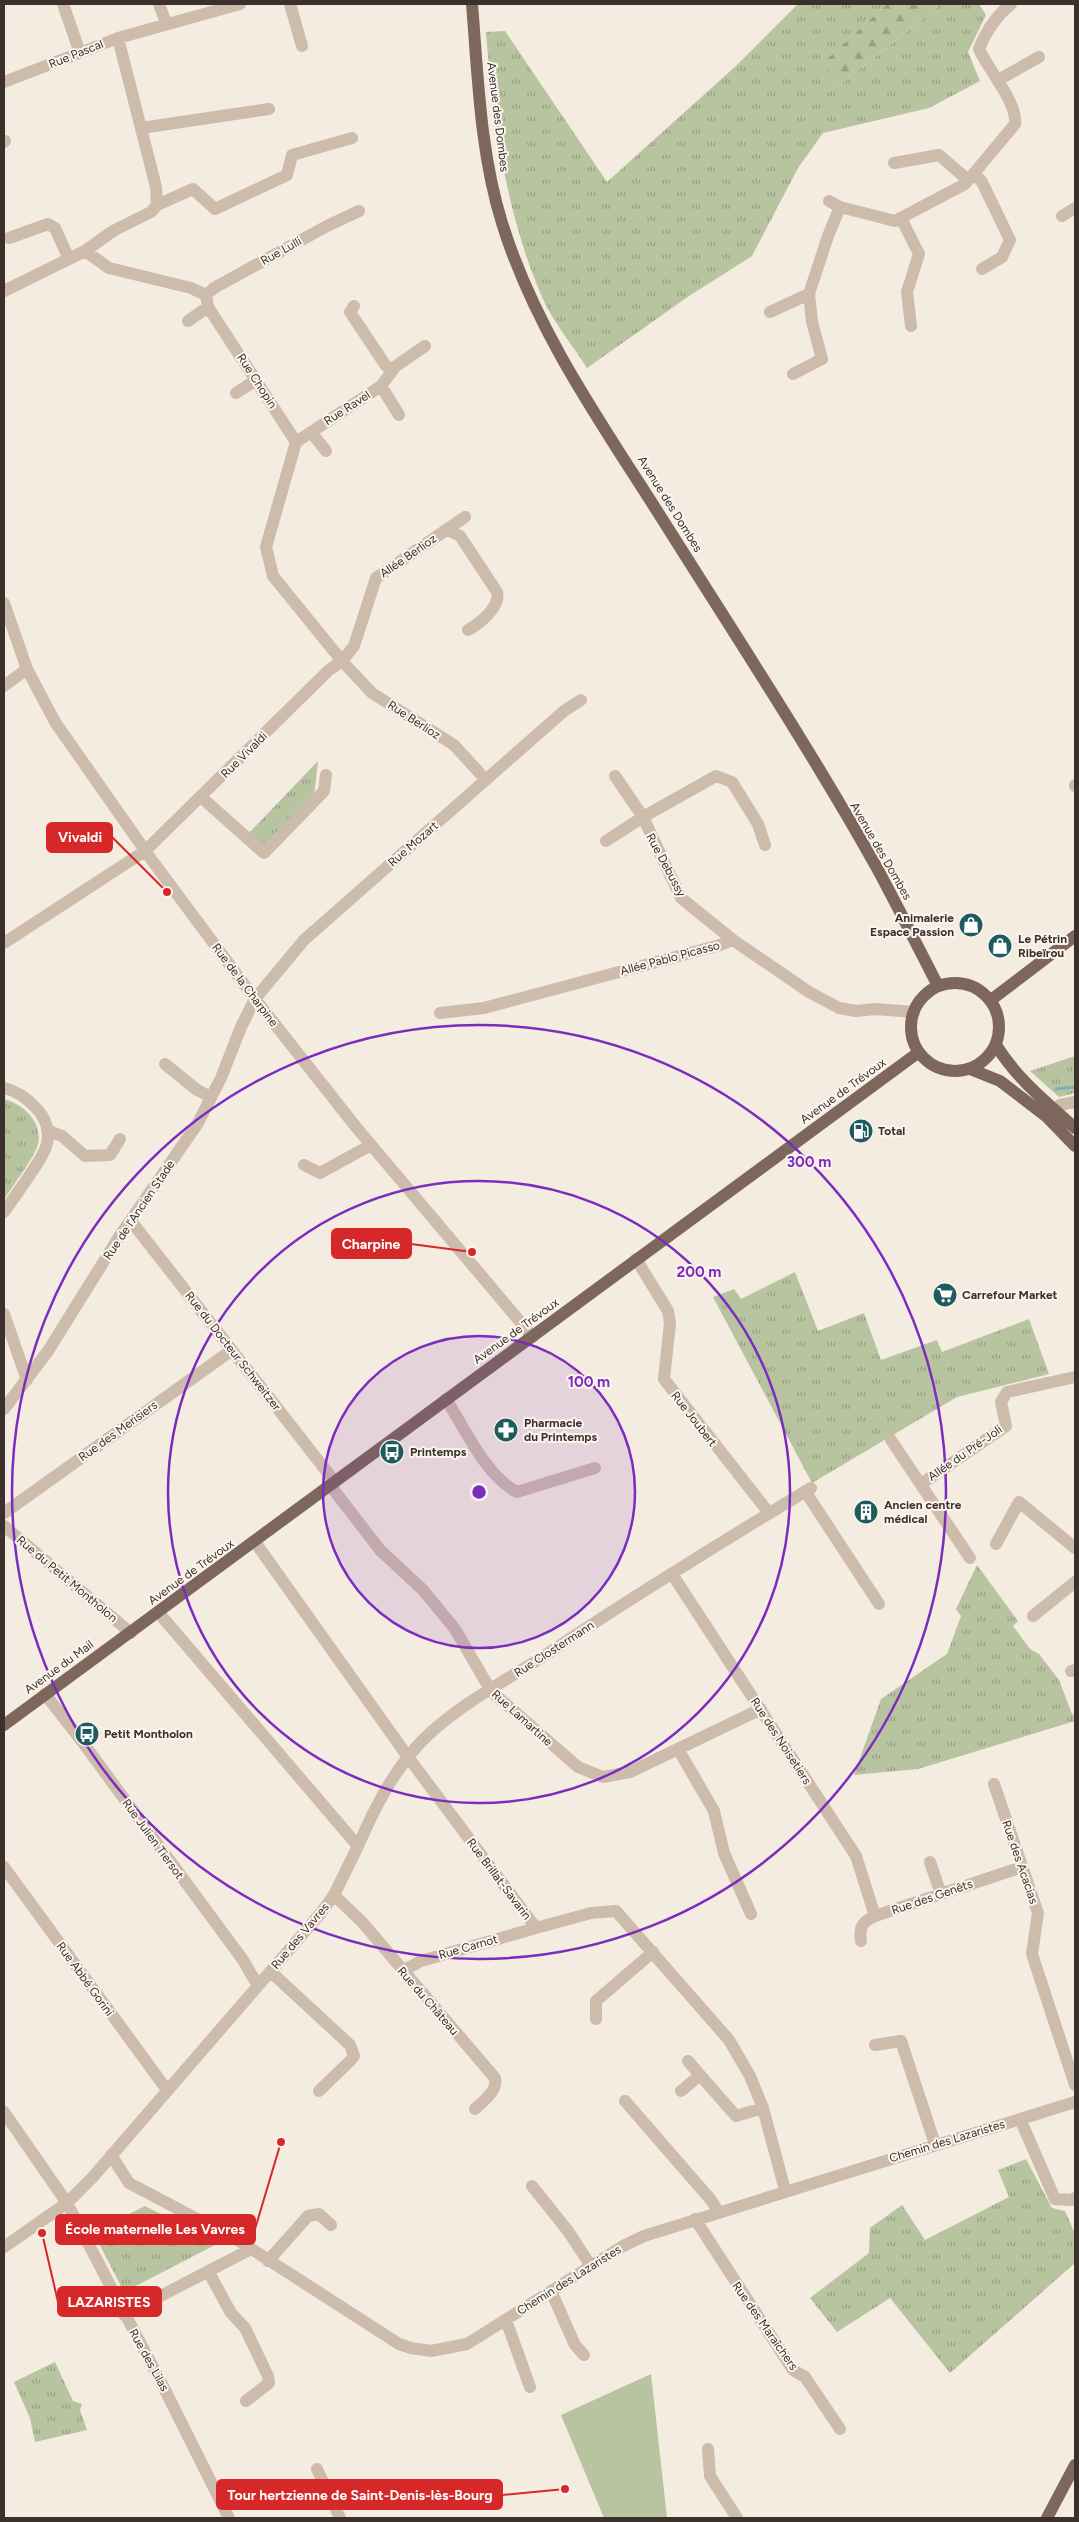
<svg xmlns="http://www.w3.org/2000/svg" width="1079" height="2522" viewBox="0 0 1079 2522" font-family="Figtree,sans-serif">
<defs>
<pattern id="grass-tufts" width="24" height="20" patternUnits="userSpaceOnUse" patternTransform="scale(1.25)"><rect width="24" height="20" fill="#b8c4a0"/><path d="M3 7l-1-3M5 7V3M7 7l1-3M15 17l-1-3M17 17v-4M19 17l1-3" fill="none" stroke="#97a083"/></pattern>
<pattern id="forest-firs" width="22" height="20" patternUnits="userSpaceOnUse" patternTransform="scale(1.25)"><rect width="22" height="20" fill="#b8c4a0"/><path d="M5 1l3.5 6h-7zM16 11l3.5 6h-7z" fill="#97a083"/></pattern>
</defs>
<rect width="100%" height="100%" fill="#f4ebe1"/>
<!-- grass -->
<path fill="url(#grass-tufts)" d="M798,4H887L825,62L838,86L941,4H979L986,15L968,52L980,81L929,108L823,133L798,168L752,256L689,296L587,368C573,346 552,320 542,297C506,213 493,122 486,32L505,31L607,182L737,65Z
M318,761L314,796L266,844L263,845L249,833Z
M1075,1056V1093L1059,1097L1030,1071Z
M4,1099C23,1104 43,1122 38,1144C36,1155 11,1188 4,1200Z
M795,1272L818,1331L864,1313L881,1360L937,1340L942,1352L1029,1319L1049,1374L957,1397L812,1483L713,1297L734,1289L741,1299Z
M977,1565L1018,1621L1013,1626L1030,1649L1039,1654L1059,1680L1072,1714L1075,1715V1721L918,1769L854,1775L881,1699L947,1654L961,1616L956,1609Z
M1026,2159L1052,2208L1065,2211L1075,2234V2263L950,2373L890,2298L837,2332L810,2298L869,2253L870,2228L902,2205L925,2240L1009,2197L998,2170Z
M145,2206L212,2240L215,2245L124,2292L93,2232Z
M55,2362L73,2401L82,2404L80,2410L87,2430L35,2442L30,2418L14,2382Z"/>
<!-- forest -->
<path fill="url(#forest-firs)" d="M887,4H941L838,86L824,62Z"/>
<!-- garden -->
<path fill="#b8c4a0" d="M651,2374L667,2518H604L561,2415Z"/>
<g fill="none" stroke-linecap="round" stroke-linejoin="round">
<!-- stream -->
<path stroke="#7fb0b2" stroke-width="3" d="M1056,1089L1075,1087"/>
<!-- minor -->
<path stroke="#cdbbac" stroke-width="12" d="M63,4L80,53
M159,4L166,23
M290,4L302,46
M118,38L240,4
M998,80L1039,57
M4,82L118,38L156,187L157,205L151,212L113,231L85,251
M141,128L269,109
M4,142L5,141
M894,163L939,155L968,180
M974,173L982,182L1010,240L1002,257L982,269
M829,201L840,207L895,221L965,184L1015,124C1018,103 987,68 979,49C986,31 996,16 1011,4
M157,205L193,189L215,209L287,175L292,155L352,138
M1062,216L1075,208
M901,218L919,254L907,292L911,326
M9,238L48,224L55,228L69,259
M4,291L85,251L109,268L191,288L206,295L208,307L296,442L266,547L273,576L342,661L372,693L454,745L486,780
M206,295L214,288L327,226L359,211
M354,306L350,312L386,366L393,370
M770,312L809,294
M188,321L208,307
M793,374L822,359L812,322L809,294L828,236L840,207
M381,386L399,415
M236,393L256,380
M311,432L326,451
M296,442L381,386L396,366L425,346
M444,531H450L460,536L497,592C501,607 479,624 468,630
M4,603L27,669L55,722L151,859L255,999L356,1127L533,1337
M4,686L27,669
M615,776L643,817L681,898L733,940L809,992L839,1008L856,1011L875,1009L914,1012
M1075,785V786
M201,797L264,853L324,791L326,775
M606,841L643,817L716,776L732,782L758,824L765,845
M4,943L145,851L329,670L342,661L354,646L376,578L465,517
M440,1013L484,1008L720,945L733,940
M165,1064L197,1090L211,1097
M4,1088C17,1091 27,1098 36,1108C46,1118 51,1133 46,1147C41,1162 14,1197 4,1212
M1047,1116L1060,1105L1075,1102
M47,1130L62,1136L85,1156L110,1155L120,1139
M304,1165L320,1173L371,1145
M131,1221L335,1482
M636,1259L668,1311L670,1323L664,1379L769,1513
M4,1314L27,1380
M446,1399C465,1429 486,1476 517,1492L595,1468
M4,1409L48,1351L119,1237L198,1123L221,1078L241,1027L255,999L304,940L564,711L581,700
M891,1440L970,1558
M921,1484L1006,1426L1001,1402L1007,1392L1075,1377
M330,1485L380,1550L423,1590L455,1629L491,1691L578,1767L603,1777L630,1772L761,1709
M805,1491L879,1604
M4,1513L232,1350
M4,1526L131,1633
M255,1542L408,1757L536,1928L591,1913L616,1911L729,2040L750,2076L763,2108L785,2190
M996,1544L1019,1502L1075,1548
M672,1574L856,1856L875,1916
M1033,1616L1075,1582
M1071,1671L1075,1670
M45,1694L81,1740L243,1960L258,1986
M678,1749L714,1811L724,1853L751,1914
M994,1784L1038,1913L1032,1954L1075,2085
M358,1846C375,1807 396,1765 428,1735C461,1704 503,1682 541,1658C629,1599 720,1543 811,1488
M930,1862L941,1894
M4,1867L167,2090
M334,1895L362,1922L495,2078C498,2091 484,2100 475,2109
M861,1941C859,1927 862,1922 875,1916L1022,1867
M402,1971L421,1961L536,1928
M271,1972L350,2045L354,2056L351,2060L319,2091
M596,2019V2001L653,1952
M875,2045L901,2041L935,2144
M688,2061L700,2075
M681,2091L700,2075L736,2116L763,2108
M625,2101L711,2200L718,2211
M4,2112L67,2203L167,2394L229,2518
M1020,2119L1055,2199L1072,2200L1075,2198
M111,2155L129,2183L239,2241L399,2344L411,2348L431,2351L467,2344L623,2246L644,2236L1075,2102
M532,2186L568,2231L591,2266
M695,2219L793,2370L805,2377L840,2429
M4,2247L67,2203L92,2178L320,1914L334,1895L358,1846L158,1612
M268,2261L308,2216L319,2214L331,2225
M208,2271L231,2313L245,2328L268,2376L269,2383L246,2401
M551,2291L575,2345L584,2355
M124,2315L251,2249
M506,2320L530,2387
M708,2449L710,2476L737,2518
M317,2469L340,2518"/>
<!-- primary -->
<path stroke="#7d675c" stroke-width="12" d="M472,4C478,77 480,152 502,223C537,336 609,434 671,533C741,644 813,754 877,868C898,907 918,947 938,986
M911 1027a44 44 0 1 1 88 0a44 44 0 1 1-88 0Z
M991,1000L1075,936
M996,1045C1017,1079 1046,1102 1075,1128
M970,1069L1000,1081L1047,1117L1075,1146
M4,1725L919,1052
M1047,2518L1075,2465"/>
</g>
<!-- distance rings -->
<circle cx="479" cy="1492" r="156" fill="#7b2cbf" fill-opacity=".12"/>
<g fill="none" stroke="#7b2cbf" stroke-width="2.5">
<circle cx="479" cy="1492" r="156"/>
<circle cx="479" cy="1492" r="311"/>
<circle cx="479" cy="1492" r="467"/>
</g>
<!-- icons -->
<defs>
<symbol id="shop-disc" viewBox="-11 -11 22 22"><circle r="9.5" fill="#1f5a5e" stroke="#fbf5ee"/><path d="M-5-2.5h2.3a2.7 3.5 0 0 1 5.4 0H5L5.5 6h-11ZM-1.5-2.5h3a1.5 2.3 0 0 0-3 0Z" fill="#fff"/></symbol>
<symbol id="fuel-disc" viewBox="-11 -11 22 22"><circle r="9.5" fill="#1f5a5e" stroke="#fbf5ee"/><path d="M-5.5-6h7V0h2V4h1.3V-2.5L3-4.5l.8-.8L6-3V5H2.5V1h-1V6h-7ZM-4.2-4.7v3.2H.2V-4.7Z" fill="#fff"/></symbol>
<symbol id="supermarket-disc" viewBox="-11 -11 22 22"><circle r="9.5" fill="#1f5a5e" stroke="#fbf5ee"/><path d="M-6-5.5h2.5l.6 2H6L4.5 2H-2.5L-4.4-4H-6ZM-1.5 3.2a1.3 1.3 0 1 0 .1 0ZM3 3.2a1.3 1.3 0 1 0 .1 0Z" fill="#fff"/></symbol>
<symbol id="pharmacy-disc" viewBox="-11 -11 22 22"><circle r="9.5" fill="#1f5a5e" stroke="#fbf5ee"/><path d="M-2-6h4v4h4v4h-4v4h-4v-4h-4v-4h4Z" fill="#fff"/></symbol>
<symbol id="bus-disc" viewBox="-11 -11 22 22"><circle r="9.5" fill="#1f5a5e" stroke="#fbf5ee"/><path d="M-5-6H5V4H4V6H2V4H-2V6H-4V4H-5ZM-3.5-4V0h7V-4ZM-3.5 1.2v1.5H-2V1.2ZM2 1.2v1.5H3.5V1.2Z" fill="#fff"/></symbol>
<symbol id="building-disc" viewBox="-11 -11 22 22"><circle r="9.5" fill="#1f5a5e" stroke="#fbf5ee"/><path d="M-4-6H4V6H1V3H-1V6H-4ZM-2.5-4.3h1.7v1.8h-1.7ZM.8-4.3h1.7v1.8H.8ZM-2.5-1h1.7V.8h-1.7ZM.8-1h1.7V.8H.8Z" fill="#fff"/></symbol>
</defs>
<g fill-rule="evenodd">
<use href="#shop-disc" x="957" y="911" width="28" height="28"/>
<use href="#shop-disc" x="986" y="932" width="28" height="28"/>
<use href="#fuel-disc" x="847" y="1117" width="28" height="28"/>
<use href="#supermarket-disc" x="931" y="1281" width="28" height="28"/>
<use href="#pharmacy-disc" x="492" y="1416" width="28" height="28"/>
<use href="#bus-disc" x="378" y="1438" width="28" height="28"/>
<use href="#building-disc" x="852" y="1498" width="28" height="28"/>
<use href="#bus-disc" x="73" y="1720" width="28" height="28"/>
</g>
<g text-anchor="middle" stroke-width="4" stroke-linejoin="round" paint-order="stroke">
<!-- street labels -->
<g font-size="12" fill="#3b302b" stroke="#fbf5ee">
<text transform="translate(76 54) rotate(-22)" y="4">Rue Pascal</text>
<text transform="translate(498 117) rotate(83)" y="4">Avenue des Dombes</text>
<text transform="translate(281 251) rotate(-29)" y="4">Rue Lulli</text>
<text transform="translate(257 381) rotate(57)" y="4">Rue Chopin</text>
<text transform="translate(347 408) rotate(-33)" y="4">Rue Ravel</text>
<text transform="translate(670 504) rotate(58)" y="4">Avenue des Dombes</text>
<text transform="translate(408 556) rotate(-35)" y="4">Allée Berlioz</text>
<text transform="translate(414 720) rotate(33)" y="4">Rue Berlioz</text>
<text transform="translate(244 755) rotate(-45)" y="4">Rue Vivaldi</text>
<text transform="translate(413 844) rotate(-41)" y="4">Rue Mozart</text>
<text transform="translate(881 851) rotate(60)" y="4">Avenue des Dombes</text>
<text transform="translate(666 865) rotate(62)" y="4">Rue Debussy</text>
<text transform="translate(670 958) rotate(-15)" y="4">Allée Pablo Picasso</text>
<text transform="translate(245 985) rotate(53)" y="4">Rue de la Charpine</text>
<text transform="translate(843 1091) rotate(-36)" y="4">Avenue de Trévoux</text>
<text transform="translate(139 1210) rotate(-56)" y="4">Rue de l’Ancien Stade</text>
<text transform="translate(516 1331) rotate(-36)" y="4">Avenue de Trévoux</text>
<text transform="translate(233 1351) rotate(52)" y="4">Rue du Docteur Schweitzer</text>
<text transform="translate(694 1419) rotate(52)" y="4">Rue Joubert</text>
<text transform="translate(118 1431) rotate(-36)" y="4">Rue des Merisiers</text>
<text transform="translate(965 1453) rotate(-35)" y="4">Allée du Pré-Joli</text>
<text transform="translate(191 1572) rotate(-36)" y="4">Avenue de Trévoux</text>
<text transform="translate(67 1579) rotate(40)" y="4">Rue du Petit Montholon</text>
<text transform="translate(554 1649) rotate(-33)" y="4">Rue Clostermann</text>
<text transform="translate(59 1667) rotate(-36)" y="4">Avenue du Mail</text>
<text transform="translate(522 1718) rotate(42)" y="4">Rue Lamartine</text>
<text transform="translate(781 1741) rotate(57)" y="4">Rue des Noisetiers</text>
<text transform="translate(153 1839) rotate(54)" y="4">Rue Julien Tiersot</text>
<text transform="translate(1020 1862) rotate(71)" y="4">Rue des Acacias</text>
<text transform="translate(499 1879) rotate(53)" y="4">Rue Brillat-Savarin</text>
<text transform="translate(932 1897) rotate(-19)" y="4">Rue des Genêts</text>
<text transform="translate(300 1936) rotate(-50)" y="4">Rue des Vavres</text>
<text transform="translate(468 1947) rotate(-16)" y="4">Rue Carnot</text>
<text transform="translate(85 1979) rotate(54)" y="4">Rue Abbé Gorini</text>
<text transform="translate(428 2001) rotate(49)" y="4">Rue du Château</text>
<text transform="translate(947 2141) rotate(-17)" y="4">Chemin des Lazaristes</text>
<text transform="translate(569 2280) rotate(-32)" y="4">Chemin des Lazaristes</text>
<text transform="translate(765 2326) rotate(55)" y="4">Rue des Maraîchers</text>
<text transform="translate(149 2360) rotate(61)" y="4">Rue des Lilas</text>
</g>
<!-- poi labels -->
<g font-size="12" font-weight="bold" fill="#3b302b" stroke="#fbf5ee" text-anchor="start">
<text x="954" y="922" text-anchor="end">Animalerie<tspan x="954" dy="14">Espace Passion</tspan></text>
<text x="1018" y="943">Le Pétrin<tspan x="1018" dy="14">Ribeïrou</tspan></text>
<text x="878" y="1135">Total</text>
<text x="962" y="1299">Carrefour Market</text>
<text x="524" y="1427">Pharmacie<tspan x="524" dy="14">du Printemps</tspan></text>
<text x="410" y="1456">Printemps</text>
<text x="884" y="1509">Ancien centre<tspan x="884" dy="14">médical</tspan></text>
<text x="104" y="1738">Petit Montholon</text>
</g>
</g>
<circle cx="479" cy="1492" r="8" fill="#7b2cbf" stroke="#fbf5ee" stroke-width="2.5"/>
<g font-size="15" text-anchor="middle" font-weight="bold" fill="#7b2cbf" stroke="#fbf5ee" stroke-width="4" stroke-linejoin="round" paint-order="stroke">
<text x="809" y="1167">300 m</text>
<text x="699" y="1277">200 m</text>
<text x="589" y="1387">100 m</text>
</g>
<!-- callouts -->
<path fill="none" stroke="#d62828" stroke-width="2" d="M167 892L112 837M472 1252L411 1244M281 2142L255 2229M42 2233L58 2302M565 2489L502 2495"/>
<g fill="#d62828" stroke="#fbf5ee" stroke-width="2">
<circle cx="167" cy="892" r="5"/>
<circle cx="472" cy="1252" r="5"/>
<circle cx="281" cy="2142" r="5"/>
<circle cx="42" cy="2233" r="5"/>
<circle cx="565" cy="2489" r="5"/>
</g>
<g fill="#d62828" stroke="#d62828" stroke-width="2">
<rect x="47" y="823" width="65" height="29" rx="5"/>
<rect x="332" y="1229" width="79" height="29" rx="5"/>
<rect x="56" y="2215" width="199" height="29" rx="5"/>
<rect x="58" y="2287" width="103" height="29" rx="5"/>
<rect x="217" y="2480" width="285" height="29" rx="5"/>
</g>
<g font-size="14" text-anchor="middle" font-weight="bold" fill="#fff">
<text x="80" y="842">Vivaldi</text>
<text x="371" y="1249">Charpine</text>
<text x="155" y="2234">École maternelle Les Vavres</text>
<text x="109" y="2307">LAZARISTES</text>
<text x="360" y="2500">Tour hertzienne de Saint-Denis-lès-Bourg</text>
</g>
<!-- border -->
<rect width="1079" height="2522" fill="none" stroke="#3b302b" stroke-width="10"/>
</svg>
